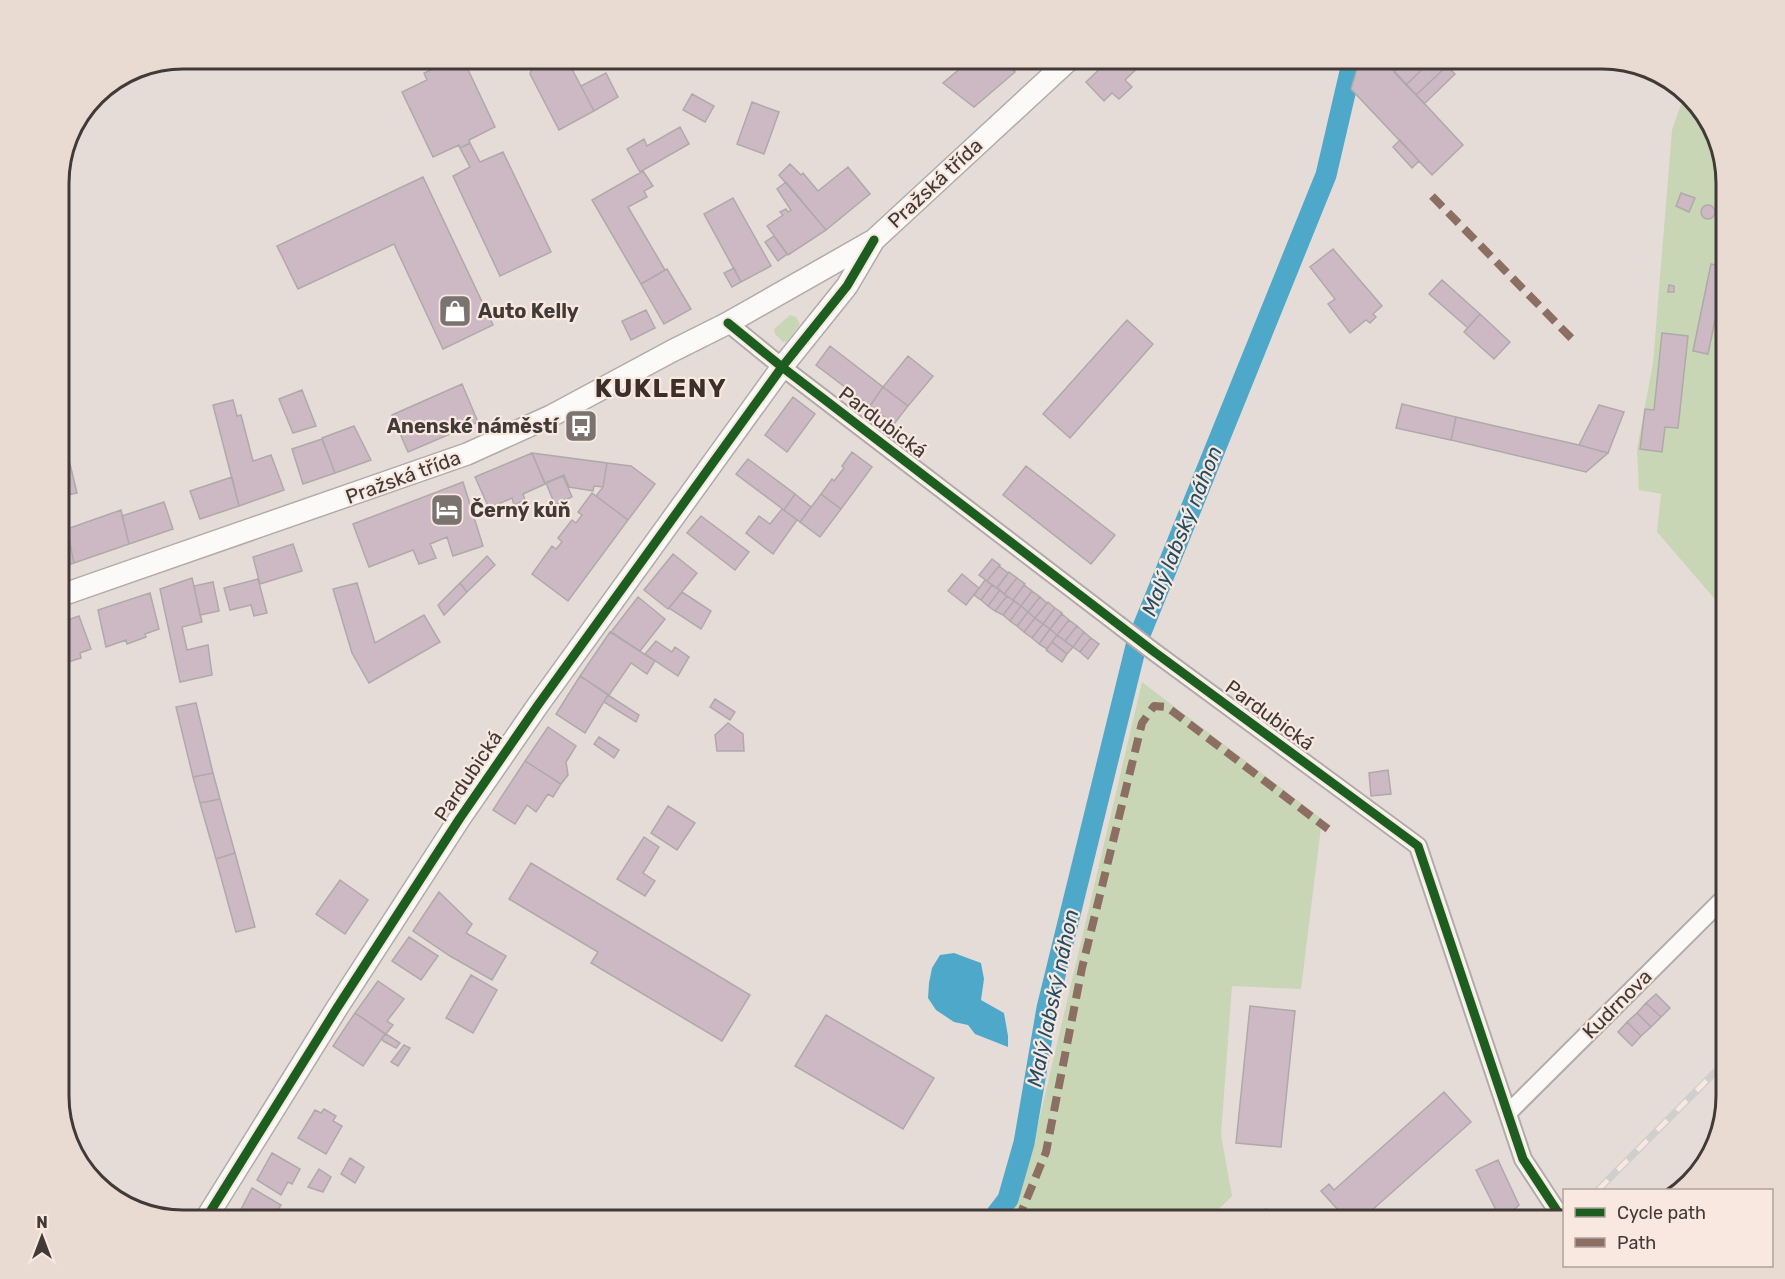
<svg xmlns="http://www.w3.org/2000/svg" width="1785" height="1279" viewBox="0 0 1785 1279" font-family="Rubik,sans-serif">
<rect width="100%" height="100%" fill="#e5dcd8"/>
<!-- green -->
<path fill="#c8d6b6" d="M1685,93L1713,128L1726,183V612L1657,532L1661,494L1639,490L1637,449L1653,363L1672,130Z
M790,315L796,317L800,324L787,341L783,342L775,334L774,329Z
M1142,682L1322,819L1301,989L1232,986L1221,1135L1232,1196L1208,1220H1008L1032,1150Z"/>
<!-- water -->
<path fill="#4ea8ca" d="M954,953L981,963L984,979L981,1000L1004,1013L1008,1036V1047L975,1034L968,1025L954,1022L936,1010L928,998L929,983L932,968L940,955Z"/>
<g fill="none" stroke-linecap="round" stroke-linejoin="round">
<!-- canal -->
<path stroke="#4ea8ca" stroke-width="21" d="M992,1220L1008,1199L1024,1143L1047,1008L1137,642L1326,175L1353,59"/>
</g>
<!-- building -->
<path fill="#ccb9c3" stroke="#b0a9aa" stroke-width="1.5" d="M454,59H463L495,127L469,140L470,143L460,148L459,145L433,157L402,92L427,80L424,73Z
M535,59H569L576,62L573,71L594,111L559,130L530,74Z
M966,59H1004L1015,72L974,107L943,83L963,66L961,63Z
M1004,59H1029L1014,71Z
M1110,59H1147L1125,80L1132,87L1119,99L1112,93L1104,101L1086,82Z
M1360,59H1383L1463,145L1432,175L1351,89Z
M1409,59H1433L1406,85L1394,72Z
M1433,59H1440L1447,66L1416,95L1406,85Z
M1447,66L1455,74L1424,104L1416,95Z
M606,73L618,97L594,111L581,86Z
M692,94L714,106L705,122L683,110Z
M752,102L779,112L764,154L737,144Z
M680,127L689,144L640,172L627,149L644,139L647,146Z
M1400,140L1419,161L1412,168L1393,147Z
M470,143L480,162L503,152L551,252L500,276L453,176L470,167L460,148Z
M790,164L801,175L803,173L818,191L848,167L870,194L826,230L779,175Z
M643,171L653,186L644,191L647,197L628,207L665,270L641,284L592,200Z
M423,177L493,325L443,349L394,244L298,289L277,246Z
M786,182L826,230L788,255L767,226L783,215L780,212L786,209L788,212L791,210L777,189Z
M1681,193L1695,198L1689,212L1676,206Z
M733,198L771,266L741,282L704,214Z
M1701 212a7 7 0 1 1 14 0a7 7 0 1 1-14 0Z
M774,236L787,254L778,261L765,242Z
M1333,249L1382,306L1373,314L1376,317L1370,323L1366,320L1350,333L1328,304L1335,299L1310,267Z
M1711,264L1726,267L1708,354L1693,351Z
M734,268L741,282L732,287L724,273Z
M667,269L691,309L664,324L641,284Z
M1442,280L1480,314L1468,328L1429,294Z
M1669,285L1674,286V292H1668Z
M646,310L655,328L631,340L622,321Z
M1480,314L1510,342L1494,359L1464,332Z
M1127,320L1153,344L1070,438L1043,414Z
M1662,333L1688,336L1678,428L1665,427L1662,452L1640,449L1645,409L1654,410Z
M830,346L883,387L870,406L816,365Z
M908,356L933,376L908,406L883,387Z
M462,384L478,422L408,452L392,415Z
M883,387L908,406L894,424L870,406Z
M302,390L316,426L293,433L279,399Z
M793,397L815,414L787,452L765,435Z
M233,400L237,416L241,415L253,461L271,455L284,490L239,506L213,405Z
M1402,404L1456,417L1451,440L1396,428Z
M1599,405L1624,412L1608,453L1579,445Z
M61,417L68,448L59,450V418Z
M1456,417L1579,445L1608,453L1586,472L1451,440Z
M354,426L371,460L335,473L322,438Z
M322,439L335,473L303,484L292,449Z
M852,452L872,467L841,509L821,494L832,479L834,481L844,468L842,466Z
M532,453L607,463L603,487L594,486L593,491L569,487L564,475L545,483Z
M532,453L545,484L523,494L525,500L514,505L512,498L489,508L475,477Z
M748,459L795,494L784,510L736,474Z
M607,463L631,466L655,484L628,520L596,496L603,487Z
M70,464L77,493L59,497V467Z
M1026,466L1115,535L1091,564L1003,495Z
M563,476L572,497L555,505L546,483Z
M232,477L239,506L200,519L190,491Z
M463,482L483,546L453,556L447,537L430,544L436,558L419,564L413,550L369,567L353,524Z
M592,493L628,520L568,601L532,574L552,546L556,549L562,542L558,538L572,520L576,523L582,515L578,512Z
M795,494L811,507L800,522L784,510Z
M821,494L841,509L820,537L800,522Z
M164,502L173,529L129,544L122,516Z
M782,509L797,520L773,554L746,533L759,516L770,524Z
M121,510L129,544L74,563L67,529Z
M701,516L749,552L735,570L687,533Z
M66,524L74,563L59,568V527Z
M293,544L302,571L260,584L253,557Z
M673,554L697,573L668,609L644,590Z
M487,556L495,565L467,592L460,583Z
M992,559L1000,565L987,581L979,575Z
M999,566L1008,573L997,588L987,581Z
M1009,572L1017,578L1004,594L997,588Z
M962,574L979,588L966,605L948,591Z
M192,578L202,622L182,627L187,650L208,645L212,675L180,682L160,589Z
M1017,578L1025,584L1013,600L1004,594Z
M258,579L267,613L254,616L251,605L230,610L224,588Z
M985,580L992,585L981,600L974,595Z
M213,582L219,611L200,615L194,586Z
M357,583L375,643L424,615L440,642L369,683L352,653L333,589Z
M460,583L467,592L444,615L438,605Z
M992,585L1000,590L988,606L981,600Z
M1024,585L1032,591L1021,606L1013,600Z
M1000,590L1007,596L995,611L988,606Z
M1032,591L1040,597L1028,612L1021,606Z
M682,592L711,611L701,629L669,608Z
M150,593L159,629L145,634L146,637L127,644L126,640L106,647L98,610Z
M1007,596L1014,601L1003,615L995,611Z
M638,597L665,619L640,651L611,632Z
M1040,597L1047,603L1035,618L1028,612Z
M1014,601L1021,606L1010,621L1003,615Z
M1048,602L1055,608L1043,624L1035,618Z
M1021,606L1028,612L1017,626L1010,621Z
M1055,608L1062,613L1050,629L1043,624Z
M1028,612L1035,618L1024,632L1017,626Z
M1062,614L1069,620L1057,635L1050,629Z
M79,616L91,649L80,653L81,658L59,665V623Z
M1035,618L1043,624L1032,638L1024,632Z
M1069,620L1077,626L1065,641L1057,635Z
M1043,624L1050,629L1039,644L1032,638Z
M1077,626L1084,632L1073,647L1065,641Z
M1050,629L1057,635L1047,649L1039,644Z
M610,632L655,661L647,674L631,663L609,695L580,676Z
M1084,632L1091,638L1080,652L1073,647Z
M1057,635L1073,647L1067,654L1052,642Z
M1091,638L1099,644L1088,659L1080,652Z
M656,641L672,652L675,647L689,657L678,676L645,654Z
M1052,642L1067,654L1062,662L1046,650Z
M580,676L608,695L585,733L556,714Z
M608,695L639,715L636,722L604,702Z
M715,699L735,712L730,720L710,707Z
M196,703L213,773L193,777L176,707Z
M728,723L743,734L744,751H717L715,735Z
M548,727L576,746L566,762L568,775L561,784L525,761Z
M599,737L619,750L614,758L594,744Z
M525,761L561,784L553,797L548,794L536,812L527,805L515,824L493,810Z
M1388,770L1391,794L1371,796L1369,773Z
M213,773L220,799L200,803L193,777Z
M220,799L235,853L216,859L200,803Z
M668,806L695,823L677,850L651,833Z
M644,837L659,847L643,873L655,881L645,896L617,879Z
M235,853L255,927L236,932L216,859Z
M531,863L750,995L722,1041L591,963L598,952L509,899Z
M340,880L368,900L345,934L316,914Z
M439,892L472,924L466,933L506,956L492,980L450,956L413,931Z
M409,937L438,956L421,980L392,961Z
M471,975L497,990L473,1033L446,1018Z
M378,981L404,999L387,1021L393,1025L386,1034L355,1013Z
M1656,994L1670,1008L1661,1017L1646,1003Z
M1646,1003L1661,1017L1651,1027L1637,1013Z
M1250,1006L1295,1011L1281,1147L1236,1143Z
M355,1013L385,1034L363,1066L333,1046Z
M1637,1013L1651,1027L1641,1036L1627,1022Z
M826,1015L934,1078L903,1129L795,1066Z
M1627,1022L1641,1036L1632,1046L1618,1032Z
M386,1034L400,1043L396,1048L383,1041L382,1038Z
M404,1045L410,1048L398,1066L391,1062Z
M1444,1092L1471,1122L1362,1219L1363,1220H1347L1321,1191L1329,1184L1334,1190Z
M324,1109L336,1116L333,1121L342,1126L326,1154L298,1138L315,1110L321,1113Z
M272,1153L300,1169L292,1184L288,1182L281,1195L257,1180Z
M350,1158L364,1167L355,1183L341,1174Z
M1498,1160L1519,1205L1503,1220H1501L1476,1170Z
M319,1169L331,1177L323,1192L308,1187Z
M252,1188L281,1205L272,1220L236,1219Z
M1266,1209L1277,1220H1254Z"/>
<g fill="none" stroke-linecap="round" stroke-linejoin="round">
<defs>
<path id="minor" d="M728,323L782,367L1153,651L1418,846L1523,1159L1563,1220
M1508,1113L1726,896"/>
<path id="tertiary" d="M59,596L467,454L551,416L672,351L728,323L874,240L1070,59
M205,1220L337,1008L460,818L538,705L782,367L847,286L874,240"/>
</defs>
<!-- minor casing -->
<use href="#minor" stroke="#b2aba8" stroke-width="20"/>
<!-- tertiary casing -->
<use href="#tertiary" stroke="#b2aba8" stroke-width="24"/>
<!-- minor -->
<use href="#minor" stroke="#fbfaf9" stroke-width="16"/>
<!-- tertiary -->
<use href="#tertiary" stroke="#fbfaf9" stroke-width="21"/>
<defs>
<path id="rail" d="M1598,1190L1726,1061"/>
</defs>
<!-- rail casing -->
<use href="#rail" stroke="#d1cfce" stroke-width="7"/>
<!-- rail -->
<use href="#rail" stroke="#f8e8df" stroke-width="4.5" stroke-dasharray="14" stroke-linecap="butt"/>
<!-- quiet -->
<path stroke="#8d6e63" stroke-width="8" stroke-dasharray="15 8" stroke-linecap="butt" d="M1432,196L1576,343
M1018,1220L1046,1152L1082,968L1142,723L1154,706L1167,707L1328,829"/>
<defs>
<path id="cycleway" d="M728,323L782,367L1153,651L1418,846L1523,1159L1563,1220
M205,1220L337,1008L460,818L538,705L782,367L847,286L874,240"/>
</defs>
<!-- cycleway casing -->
<use href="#cycleway" stroke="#f8e8df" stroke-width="13"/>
<!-- cycleway -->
<use href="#cycleway" stroke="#1b5e20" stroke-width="9"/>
</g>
<!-- icons -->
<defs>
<symbol id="shop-square" viewBox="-11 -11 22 22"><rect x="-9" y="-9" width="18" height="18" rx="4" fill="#7a736f" stroke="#f8e8df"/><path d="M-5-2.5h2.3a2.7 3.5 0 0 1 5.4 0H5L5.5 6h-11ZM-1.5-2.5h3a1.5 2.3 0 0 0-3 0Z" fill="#fff"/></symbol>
<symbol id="bus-square" viewBox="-11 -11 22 22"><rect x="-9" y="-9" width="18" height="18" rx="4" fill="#7a736f" stroke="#f8e8df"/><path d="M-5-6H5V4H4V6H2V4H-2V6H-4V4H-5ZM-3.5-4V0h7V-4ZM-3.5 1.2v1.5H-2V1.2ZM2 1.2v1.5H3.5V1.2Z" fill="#fff"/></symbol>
<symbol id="hotel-square" viewBox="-11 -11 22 22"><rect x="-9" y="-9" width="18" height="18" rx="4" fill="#7a736f" stroke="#f8e8df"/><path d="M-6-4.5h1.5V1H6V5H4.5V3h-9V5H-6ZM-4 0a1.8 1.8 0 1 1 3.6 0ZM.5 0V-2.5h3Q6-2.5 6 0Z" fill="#fff"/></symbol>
</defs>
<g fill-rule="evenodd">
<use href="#shop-square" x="436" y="292" width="38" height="38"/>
<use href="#bus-square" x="562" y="407" width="38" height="38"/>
<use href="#hotel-square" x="428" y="491" width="38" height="38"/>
</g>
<g text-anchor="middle" stroke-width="4.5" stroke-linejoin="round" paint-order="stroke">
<!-- street labels -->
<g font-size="20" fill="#413a37" stroke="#f8e8df">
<text transform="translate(935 183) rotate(-43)" y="7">Pražská třída</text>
<text transform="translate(883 422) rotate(37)" y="7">Pardubická</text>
<text transform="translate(403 477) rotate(-20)" y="7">Pražská třída</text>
<text transform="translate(1270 715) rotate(36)" y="7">Pardubická</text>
<text transform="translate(468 776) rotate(-56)" y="7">Pardubická</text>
<text transform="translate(1617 1004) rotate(-45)" y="7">Kudrnova</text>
</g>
<!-- poi labels -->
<g font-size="20" font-weight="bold" fill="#413a37" stroke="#f8e8df" text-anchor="start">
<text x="478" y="318">Auto Kelly</text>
<text x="558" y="433" text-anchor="end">Anenské náměstí</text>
<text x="470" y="517">Černý kůň</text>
</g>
<!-- water labels -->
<g font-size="21" font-style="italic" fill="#214e65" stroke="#f8e8df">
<text transform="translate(1182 531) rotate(-68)" y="7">Malý labský náhon</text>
<text transform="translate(1053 998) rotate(-78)" y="7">Malý labský náhon</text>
</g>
<!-- district labels -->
<g font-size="26" font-weight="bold" letter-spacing="1.5" fill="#3c2f29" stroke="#f8e8df">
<text x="661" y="397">KUKLENY</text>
</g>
</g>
<!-- crop -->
<path d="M0 0H1785V1279H0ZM183 69H1602A114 114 0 0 1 1716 183V1096A114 114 0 0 1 1602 1210H183A114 114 0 0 1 69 1096V183A114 114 0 0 1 183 69Z" fill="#e9dad2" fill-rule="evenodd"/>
<path fill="none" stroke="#413a37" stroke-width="3" d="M183 69H1602A114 114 0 0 1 1716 183V1096A114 114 0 0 1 1602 1210H183A114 114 0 0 1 69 1096V183A114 114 0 0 1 183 69Z"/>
<!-- legend -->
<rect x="1563" y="1189" width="210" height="78" fill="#f8e8df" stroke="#afa29c" stroke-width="1.5"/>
<rect x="1575" y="1208" width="30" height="9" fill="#1b5e20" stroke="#afa29c" stroke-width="1.5"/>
<text x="1617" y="1219" font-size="18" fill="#413a37">Cycle path</text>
<rect x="1575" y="1238" width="30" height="9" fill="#8d6e63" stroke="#afa29c" stroke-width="1.5"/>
<text x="1617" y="1249" font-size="18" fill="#413a37">Path</text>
<!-- north arrow -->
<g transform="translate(42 1237)" stroke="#f8e8df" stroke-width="4.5" paint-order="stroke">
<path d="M0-4.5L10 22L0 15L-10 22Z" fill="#413a37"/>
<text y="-9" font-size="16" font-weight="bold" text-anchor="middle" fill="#413a37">N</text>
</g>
</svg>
